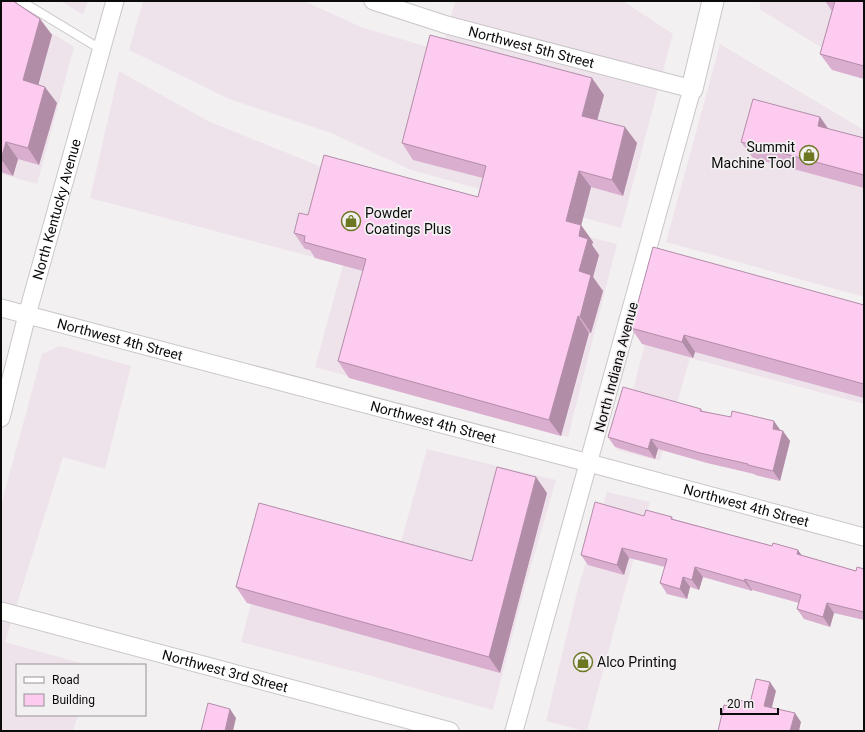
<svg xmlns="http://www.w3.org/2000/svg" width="865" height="732" viewBox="0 0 865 732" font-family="Roboto,sans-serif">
<rect width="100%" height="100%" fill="#f3f0f2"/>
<!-- built -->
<path fill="#eee3eb" d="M1,1L74,47L37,184L1,174Z
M61,1H88L83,15Z
M143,1H304L361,27L441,51L455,2L453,1H623L673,34L621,228L411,170L331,133L229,99L129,50Z
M761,1H864V74L759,9Z
M720,44L864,130V297L666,242Z
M119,71L208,121L334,172L617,244L568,437L315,367L343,265L90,198Z
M666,264L864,318V404L690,358L660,461L617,450Z
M60,346L131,366L105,469L63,457L5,642L88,665H17V715H78L73,731H1V505L42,354Z
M427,449L556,480L525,587L493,710L368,675L241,642L275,513L398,552Z
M607,492L650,502L621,604L587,731H584L546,721L577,592Z"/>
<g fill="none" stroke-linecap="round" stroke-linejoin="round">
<defs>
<path id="service" d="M21,1L102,50"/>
<g id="minor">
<path id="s1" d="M373,1L447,25L692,89L514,731"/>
<path id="s2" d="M1,308L589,463L864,537"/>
<path id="s3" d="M1,418L27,315L115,1"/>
<path id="s4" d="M1,611L450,731"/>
</g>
<path id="tertiary" d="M692,89L713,1"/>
</defs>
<!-- service casing -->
<use href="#service" stroke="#cac6c9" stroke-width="10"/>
<!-- minor casing -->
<use href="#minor" stroke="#cac6c9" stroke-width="19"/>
<!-- tertiary casing -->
<use href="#tertiary" stroke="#cac6c9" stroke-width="23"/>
<!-- service -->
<use href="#service" stroke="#fff" stroke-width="8"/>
<!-- minor -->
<use href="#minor" stroke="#fff" stroke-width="17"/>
<!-- tertiary -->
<use href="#tertiary" stroke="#fff" stroke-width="21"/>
</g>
<!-- wall -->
<path fill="#daaece" d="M1,1L40,19L52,35L38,85L57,103L39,165L18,159L13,176L1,172Z
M825,1H864V79L832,70L820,54L832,11Z
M604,95L597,120L637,143L623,196L591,187L581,225L593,242L592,245L599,255L593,277L603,291L591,333H589L561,436L349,378L338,361L363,271L315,258L310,250L305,249L294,233L308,215L478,197L483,178L413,160L402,143Z
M820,117L828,129L864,138V188L753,158L741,142Z
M864,305V398L695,352L693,358L642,344L631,328Z
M701,409L703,411L781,431L790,441L780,481L755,475L754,474L707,463L658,449L655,459L615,447L608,437Z
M547,493L500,673L247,603L236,587L472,561Z
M644,516L672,517L673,519L772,546L798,550L801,555L856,571L864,569V620L834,613L830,627L804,619L797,609L799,603L752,590V591L703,577L699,590L690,587L687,599L667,594L660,583L665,567L629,558L624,575L588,565L581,555Z"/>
<!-- shaded-wall -->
<path fill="#b18da8" d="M40,19L52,35L35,97L23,80Z
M592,78L604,95L594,132L582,116Z
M45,87L57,103L39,165L28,148Z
M820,117L832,134L818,126Z
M625,127L637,143L623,196L612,180Z
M6,142L18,159L13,176L1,159Z
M579,171L591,187L578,238L566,221Z
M581,225L593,242L592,245L599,255L593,277L603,291L591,333L580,317L579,236Z
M578,316L589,333L561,436L549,420Z
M684,335L695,352L693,358L682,342Z
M774,421L781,431L773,429Z
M783,431L790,441L780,481L773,471Z
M651,439L658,449L655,459L648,449Z
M536,477L547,493L500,673L489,657Z
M622,548L629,558L624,575L617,565Z
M798,550L805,560L797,554Z
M695,567L703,577L699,590L692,580Z
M683,577L690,587L687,599L680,589Z
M745,579L752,590V591L744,581Z
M827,603L834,613L830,627L823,617Z
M770,682L776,691L770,715L764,706Z
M230,709L236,718L233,731H225Z
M795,713L801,722L799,731H790Z"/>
<!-- building -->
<path fill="#fdcaf0" stroke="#b18da8" d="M1,1H13L40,19L23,80L45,87L28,148L6,142L1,159Z
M835,1H864V66L820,54Z
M430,35L592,78L582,116L625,127L612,180L579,171L566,221L581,225L579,236L588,239L579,271L591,275L580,317L578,316L549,420L338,361L366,259L304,242L305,236L294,233L299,213L308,215L324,155L478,197L486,166L402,143Z
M753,99L820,117L818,126L864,138V175L741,142Z
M653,247L864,305V384L684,335L682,342L631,328Z
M623,387L701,409L700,411L731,417L732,411L774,421L773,429L783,431L773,471L748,465V464L700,453L651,439L648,449L608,437Z
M497,467L536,477L489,657L236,587L259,503L472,561Z
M595,502L644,516L646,510L672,517L671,519L772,546L773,543L798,550L797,554L856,571L857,567L864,569V612L827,603L823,617L797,609L801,595L745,579L744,581L695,567L692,580L683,577L680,589L660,583L667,559L622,548L617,565L581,555Z
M756,679L770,682L764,706L795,713L790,731H718L724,705L733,707L736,699L750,703Z
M208,703L230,709L225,731H201Z"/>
<!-- icons -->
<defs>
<symbol id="shop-ring" viewBox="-11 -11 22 22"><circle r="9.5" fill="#f3f0f2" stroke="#6d7722" stroke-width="1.5"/><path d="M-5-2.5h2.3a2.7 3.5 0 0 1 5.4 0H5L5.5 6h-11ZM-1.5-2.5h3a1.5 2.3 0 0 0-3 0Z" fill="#6d7722"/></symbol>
</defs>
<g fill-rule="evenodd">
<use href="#shop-ring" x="798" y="144" width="22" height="22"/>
<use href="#shop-ring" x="340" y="210" width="22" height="22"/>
<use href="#shop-ring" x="572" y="651" width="22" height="22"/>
</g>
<g text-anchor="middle" stroke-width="3.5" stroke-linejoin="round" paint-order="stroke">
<!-- street labels -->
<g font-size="14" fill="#0c0b0c" stroke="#f3f0f2">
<text dy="5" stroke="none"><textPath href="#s1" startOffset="165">Northwest 5th Street</textPath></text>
<text dy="5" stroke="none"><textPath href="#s3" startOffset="216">North Kentucky Avenue</textPath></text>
<text dy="5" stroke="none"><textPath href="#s2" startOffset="123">Northwest 4th Street</textPath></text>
<text transform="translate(616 367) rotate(-75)" y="5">North Indiana Avenue</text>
<text dy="5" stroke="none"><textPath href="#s2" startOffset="447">Northwest 4th Street</textPath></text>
<text dy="5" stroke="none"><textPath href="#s2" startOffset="771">Northwest 4th Street</textPath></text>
<text dy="5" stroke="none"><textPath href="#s4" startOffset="232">Northwest 3rd Street</textPath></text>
</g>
<!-- poi labels -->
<g font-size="14" fill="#0c0b0c" stroke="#f3f0f2" text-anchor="start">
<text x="795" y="152" text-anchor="end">Summit<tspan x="795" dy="16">Machine Tool</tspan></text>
<text x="365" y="218">Powder<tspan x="365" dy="16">Coatings Plus</tspan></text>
<text x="597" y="667">Alco Printing</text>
</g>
</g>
<!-- border -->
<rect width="865" height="732" fill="none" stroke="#0c0b0c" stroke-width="4"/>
<!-- legend -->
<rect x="16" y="664" width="130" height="52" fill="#f3f0f2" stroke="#979496"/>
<rect x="24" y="677" width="20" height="6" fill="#ffffff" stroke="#979496"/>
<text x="52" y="684" font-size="12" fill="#0c0b0c">Road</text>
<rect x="24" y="694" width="20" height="12" fill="#fdcaf0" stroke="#979496"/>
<text x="52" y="704" font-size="12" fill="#0c0b0c">Building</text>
<!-- scale -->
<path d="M721 708v6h57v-6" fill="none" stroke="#0c0b0c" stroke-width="2"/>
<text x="727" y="708" font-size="12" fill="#0c0b0c" stroke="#f3f0f2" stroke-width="3" paint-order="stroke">20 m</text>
</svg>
